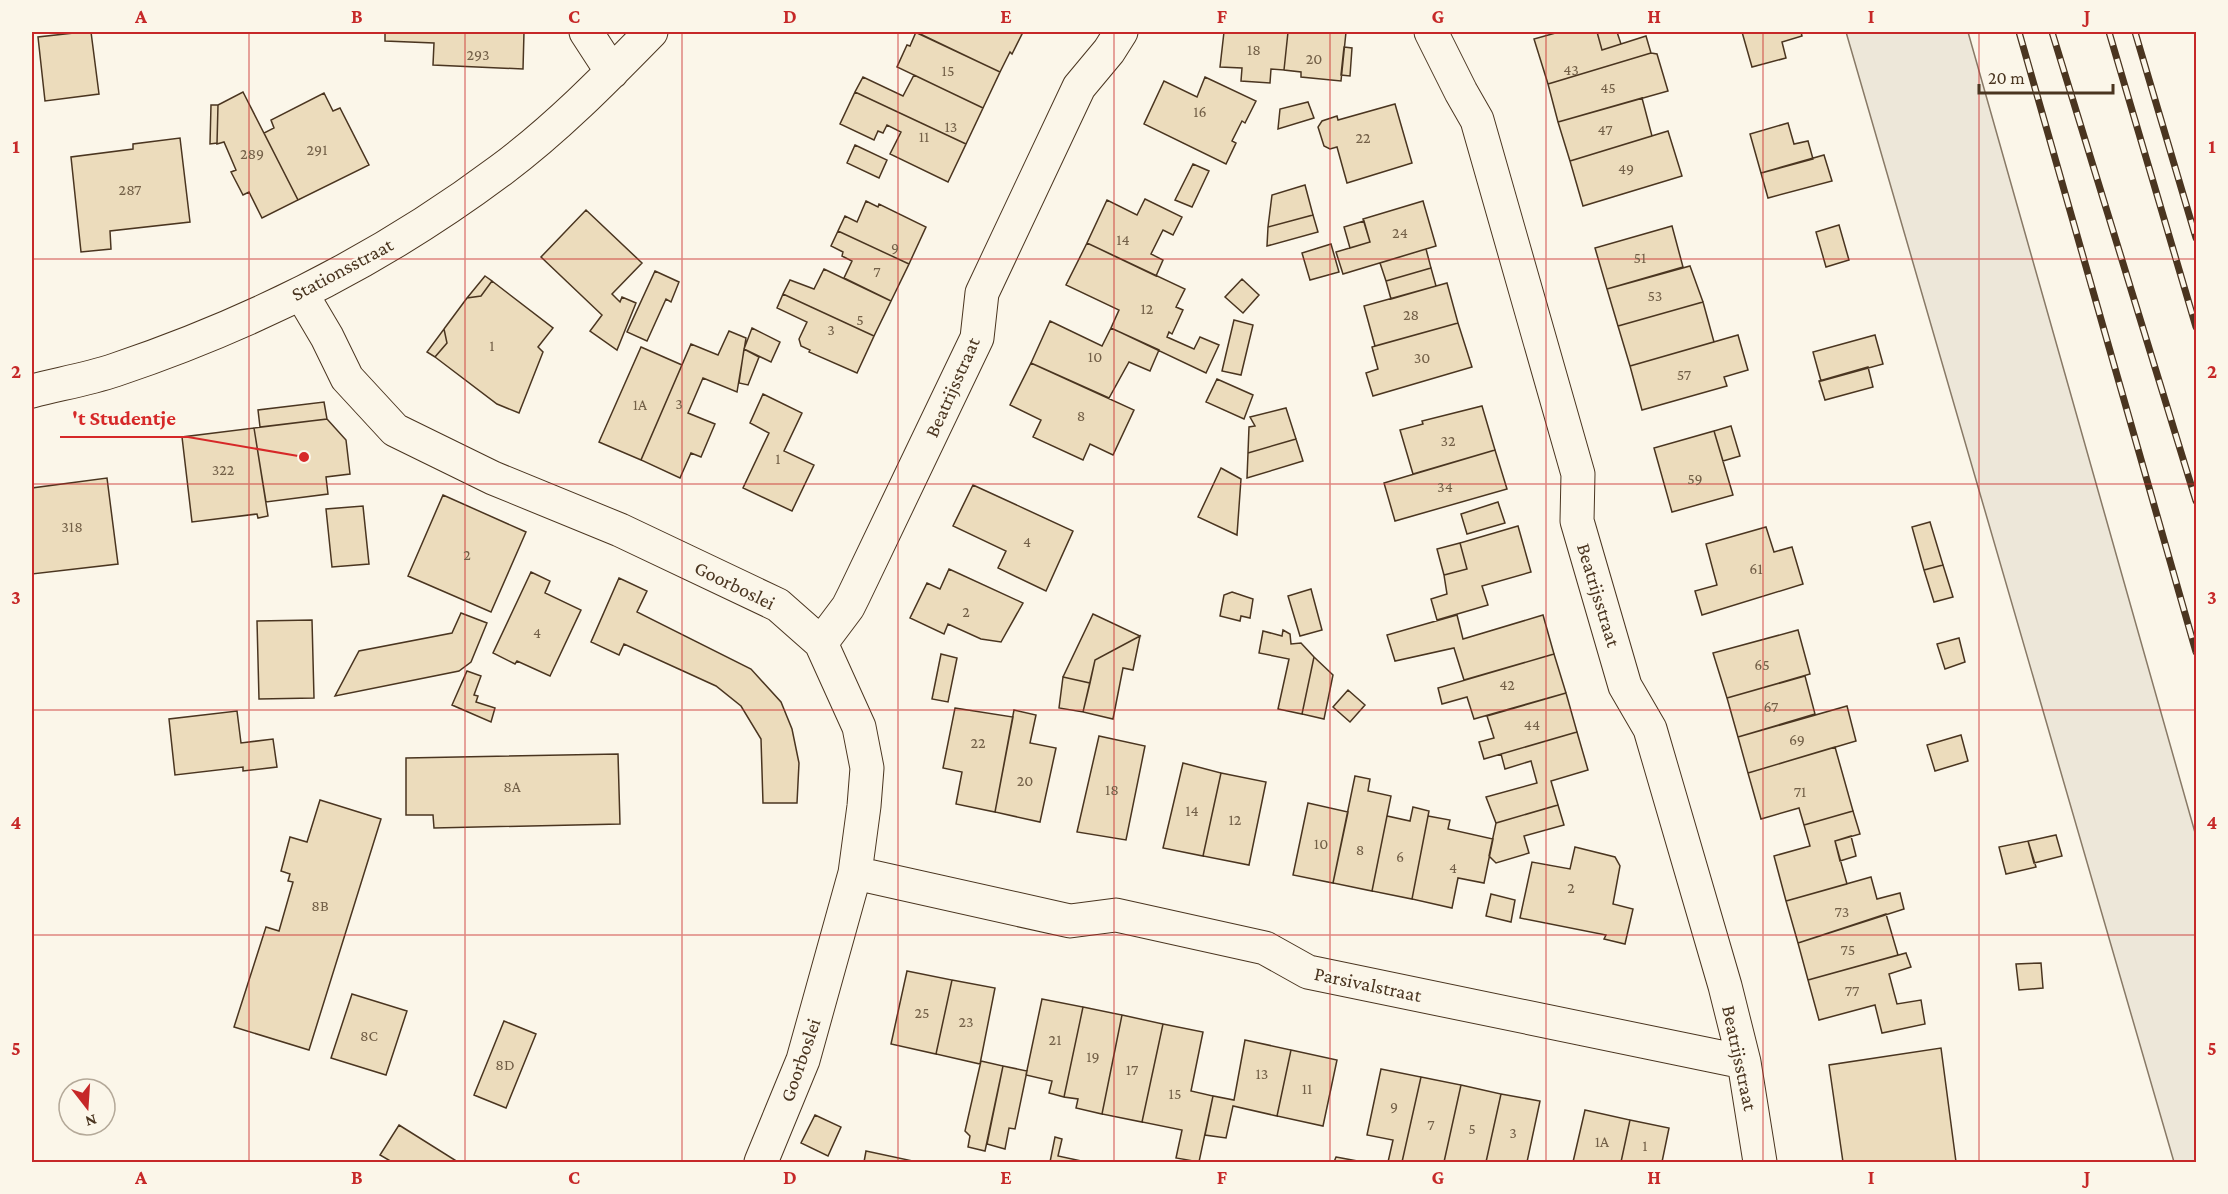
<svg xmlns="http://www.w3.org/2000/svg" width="2228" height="1194" viewBox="0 0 2228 1194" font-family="'Crimson Pro',serif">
<rect width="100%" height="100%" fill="#fbf6e9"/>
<!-- parking -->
<path fill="#ede7d9" stroke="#887966" stroke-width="1.5" d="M1846,32H1968L2196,836V1162H2174Z"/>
<!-- building -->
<path fill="#ecdcbc" stroke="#4a3520" stroke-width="1.5" d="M83,32H91L99,94L45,101L38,37Z
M385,32H524L523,69L433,65L434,43L385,41Z
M915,32H1018L1022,34L1012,54L1010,52L1000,72Z
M916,32L1000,72L983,108L897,67L907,45L910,46Z
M1224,32H1288L1284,70L1271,69L1270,83L1241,81L1242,68L1220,67Z
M1288,32H1346L1341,81L1301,77V72L1284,70Z
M1559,32H1597L1602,50L1646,36L1651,53L1548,84L1534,39Z
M1597,32H1617L1621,44L1602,50Z
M1742,32H1801L1802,36L1782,42L1786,58L1752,67Z
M1344,47L1352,48L1350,76L1341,75Z
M1651,53L1657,54L1668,91L1558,122L1548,84Z
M914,75L983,108L966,144L855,92L863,77L903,96Z
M1205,77L1256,101L1245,123L1242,121L1232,141L1236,143L1226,164L1144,124L1164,81L1197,97Z
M243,92L298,200L262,218L249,192L243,195L231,172L236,170L224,142L217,144L218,105Z
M855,92L966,144L948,182L890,154L901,132L887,125L883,133L878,131L874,140L840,124Z
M324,93L333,111L340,108L369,165L298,200L264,133L274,128L271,120Z
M1642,98L1652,136L1570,161L1558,122Z
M1308,102L1314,118L1278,129L1280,109Z
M1395,104L1412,163L1347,183L1337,147L1330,149L1324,146L1318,127L1322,121L1337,116L1338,120Z
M211,105H218L217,143L210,144Z
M1788,123L1794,144L1808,141L1813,159L1761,173L1750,134Z
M1668,131L1682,176L1583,206L1570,161Z
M180,138L190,222L110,231L111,249L81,252L71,157L133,149V144Z
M855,145L887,160L879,178L847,163Z
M1824,155L1832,181L1768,198L1761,173Z
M1193,164L1209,171L1192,207L1175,200Z
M1305,185L1313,215L1268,227L1272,195Z
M1145,199L1182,217L1173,235L1163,230L1151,254L1163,260L1156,276L1087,243L1107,200L1137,215Z
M866,201L878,207L879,204L926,227L909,264L838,231L845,216L857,222Z
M1423,201L1436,246L1343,274L1336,252L1370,242L1363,219Z
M586,210L642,263L612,294L620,302L622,297L636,303L617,350L590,331L602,315L541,257Z
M1313,215L1318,232L1267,246L1268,227Z
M1364,221L1370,242L1350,248L1344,227Z
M1839,225L1849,260L1826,267L1816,232Z
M1672,226L1683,267L1607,289L1595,248Z
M838,231L909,264L891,301L844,278L852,261L842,256L843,252L831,246Z
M1087,243L1185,289L1176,307L1183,310L1172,334L1169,332L1167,337L1194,349L1200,337L1219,345L1206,373L1111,328L1119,310L1066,285Z
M1331,244L1339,272L1310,280L1302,253Z
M1426,249L1431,268L1386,281L1380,263Z
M1690,266L1703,302L1618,326L1607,289Z
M1431,268L1436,286L1391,299L1386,281Z
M824,269L891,301L874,336L783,294L790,280L814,289Z
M655,271L679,282L671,302L666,299L647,341L627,332Z
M485,276L492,281L481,296L467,298Z
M1242,279L1259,295L1243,313L1225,297Z
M492,281L553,328L538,347L543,352L519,413L497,404L435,357L447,343L444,329L467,298L481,296Z
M1447,283L1458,323L1375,346L1364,306Z
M783,294L874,336L857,373L809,352L810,350L801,346L799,339L807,322L777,308Z
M1703,302L1714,342L1630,366L1618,326Z
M1234,320L1253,325L1241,375L1222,371Z
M1050,321L1102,346L1111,328L1159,350L1150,371L1129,362L1109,398L1031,363Z
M1458,323L1472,367L1373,396L1366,373L1378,369L1372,347Z
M752,328L780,342L771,362L744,349Z
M444,329L447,343L435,357L427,352Z
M729,331L746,338L737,392L703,378L688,413L715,424L701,457L691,453L680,478L641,460L691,344L718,355Z
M1738,335L1748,370L1724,377L1727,386L1642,410L1630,366Z
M1875,335L1883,364L1821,381L1813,352Z
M641,347L682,365L641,460L599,442Z
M744,349L759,357L748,385L739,383Z
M1031,363L1134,410L1113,455L1090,444L1083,460L1033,437L1041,420L1010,405Z
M1868,367L1873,387L1825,400L1819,381Z
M1217,379L1253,395L1244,419L1206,402Z
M763,394L802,413L784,451L814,465L792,511L743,488L769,433L750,423Z
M324,402L327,419L260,427L258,410Z
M1482,406L1495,450L1413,474L1400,430L1423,424L1422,421Z
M1286,408L1296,439L1248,453L1249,427L1255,426L1250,417Z
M327,419L346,440L350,474L326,477L328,494L266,502L254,428Z
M1731,426L1740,456L1723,461L1714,431Z
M254,428L268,516L258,518L257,514L192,522L182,437Z
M1714,431L1733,495L1672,512L1654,448Z
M1296,439L1303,461L1247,478L1248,453Z
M1495,450L1507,489L1395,521L1384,483Z
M1221,468L1241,479L1237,535L1198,517Z
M107,478L118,564L32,574V488Z
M973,485L1073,531L1046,591L998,568L1006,551L953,526Z
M443,495L526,532L491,612L408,576Z
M1498,502L1505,523L1467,534L1461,514Z
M363,506L369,564L332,567L326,509Z
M1930,522L1943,565L1924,570L1912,527Z
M1518,526L1531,572L1482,586L1488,605L1437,620L1431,599L1447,594L1444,575L1467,569L1460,543Z
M1766,527L1774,552L1792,547L1803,584L1702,615L1695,591L1717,585L1706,544Z
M1460,543L1467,569L1444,575L1437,549Z
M1943,565L1953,597L1934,602L1924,570Z
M949,569L1023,603L1001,642L981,639L948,624L944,634L910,618L927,583L940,589Z
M531,572L550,581L545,593L581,610L550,676L517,661L515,664L493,653Z
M619,578L647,591L637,612L751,669L781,702L792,729L799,763L797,803H763L761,739L741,706L716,686L624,644L619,655L591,642Z
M1311,589L1322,630L1300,636L1288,596Z
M1232,592L1253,599L1250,618L1241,616L1240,621L1220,616L1224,595Z
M461,613L487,623L471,662L459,671L335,696L359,651L452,633Z
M1093,614L1140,636L1095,660L1090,683L1063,677Z
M1457,615L1463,639L1543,615L1554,654L1464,680L1454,648L1395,661L1387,635Z
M312,620L314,698L259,699L257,621Z
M1283,630L1290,634L1291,644L1301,643L1314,657L1302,714L1278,709L1289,659L1259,653L1263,631L1282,636Z
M1798,630L1810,674L1727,698L1713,653Z
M1140,636L1133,670L1123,668L1113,719L1083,712L1095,660Z
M1959,638L1965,662L1945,669L1937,644Z
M941,654L957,658L948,702L932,699Z
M1554,654L1566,693L1474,719L1467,697L1442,704L1438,688Z
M1314,657L1333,675L1324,719L1302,714Z
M467,671L481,676L474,695L478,696L476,702L495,708L491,722L452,705Z
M1805,676L1815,714L1738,737L1727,698Z
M1063,677L1090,683L1083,712L1059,708Z
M1348,690L1365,705L1350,722L1333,707Z
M1566,693L1577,732L1484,759L1479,742L1494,738L1487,716Z
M1847,706L1856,741L1748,773L1738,737Z
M955,708L1013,717L995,812L956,804L962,772L943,768Z
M1014,710L1036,715L1030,743L1056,748L1040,822L995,812Z
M237,711L241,743L273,739L277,767L243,771V767L175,775L169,719Z
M1577,732L1588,770L1551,781L1558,805L1496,823L1486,797L1537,783L1531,761L1505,769L1501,754Z
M1961,735L1968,761L1935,771L1927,745Z
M1099,736L1145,746L1126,840L1077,832Z
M1835,747L1853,811L1804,825L1799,808L1761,819L1748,773Z
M618,754L620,824L434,828L433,815H406V758Z
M1183,763L1221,773L1203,856L1163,848Z
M1221,773L1266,782L1249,865L1203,856Z
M1355,776L1370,779L1368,791L1391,796L1372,891L1333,883Z
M320,800L381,819L309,1050L234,1027L266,927L279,931L293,882L288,881L290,874L281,871L290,837L307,842Z
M1308,803L1348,812L1333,883L1293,875Z
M1558,805L1564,825L1524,836L1529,853L1496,863L1489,856L1496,823Z
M1413,807L1429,811L1412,899L1372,891L1387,816L1410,821Z
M1853,811L1860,834L1835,841L1847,884L1786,901L1774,856L1810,846L1804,825Z
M1428,816L1450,820L1448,829L1493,839L1484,883L1458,878L1452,908L1412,899Z
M2056,835L2062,856L2034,863L2028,841Z
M1851,836L1856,856L1840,861L1835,841Z
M2028,841L2036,867L2006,874L1999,847Z
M1575,847L1615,857L1620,866L1613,904L1633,909L1625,944L1604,939L1606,935L1520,918L1532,862L1570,869Z
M1871,877L1877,899L1900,893L1904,909L1798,943L1786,901Z
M1491,894L1515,900L1511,922L1486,916Z
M1886,914L1898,955L1808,980L1798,943Z
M1906,953L1911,967L1889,974L1897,1004L1921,1000L1925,1024L1882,1033L1875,1005L1819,1020L1808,980Z
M2041,963L2043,988L2019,990L2016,964Z
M907,971L952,980L936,1054L891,1044Z
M952,980L995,988L980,1064L936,1054Z
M352,994L407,1011L386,1075L331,1058Z
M1042,999L1083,1007L1064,1097L1049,1093L1052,1081L1026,1075Z
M1083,1007L1122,1015L1102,1114L1076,1108L1078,1099L1064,1097Z
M1122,1015L1163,1024L1142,1122L1102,1114Z
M504,1021L536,1034L506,1108L474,1095Z
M1163,1024L1203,1032L1191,1091L1213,1096L1199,1162L1176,1158L1182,1130L1142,1122Z
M1245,1040L1291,1050L1277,1116L1233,1106L1226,1138L1205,1135L1213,1096L1234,1100Z
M1941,1048L1956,1162H1843L1829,1065Z
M1291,1050L1337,1060L1323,1126L1277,1116Z
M981,1061L1003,1066L985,1151L968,1147L970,1136L965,1131Z
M1003,1066L1027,1071L1015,1129L1009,1128L1005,1149L987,1144Z
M1381,1069L1421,1077L1402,1162H1388L1393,1140L1367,1135Z
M1421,1077L1461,1085L1444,1162H1402Z
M1461,1085L1501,1094L1486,1162H1444Z
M1501,1094L1540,1101L1527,1162H1486Z
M1585,1110L1630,1120L1621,1162H1573Z
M815,1115L841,1127L828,1156L801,1143Z
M1630,1120L1669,1128L1662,1162H1621Z
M399,1125L458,1162H392L380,1155Z
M1055,1137L1062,1139L1058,1156L1086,1162H1050Z
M866,1151L913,1161V1162H864Z
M1336,1157L1363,1162H1334Z"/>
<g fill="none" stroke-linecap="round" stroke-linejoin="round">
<defs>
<path id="minor" d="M586,32L612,72
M1431,32L1461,92L1477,120L1578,474L1577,521L1625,686L1650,729L1725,986L1744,1062L1760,1162
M301,293L327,337L347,378L395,430L493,478L620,530L778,605L821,643L859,727L867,768L864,806L855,873L803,1060L761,1162
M32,391C59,384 88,379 115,370C252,324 385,257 501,170C556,129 604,80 651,32
M821,643L848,607L854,595L977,338L982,293L1079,87L1109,51L1121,32
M855,873L1070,921L1116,915L1265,948L1308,972L1744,1062"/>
</defs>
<!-- minor casing -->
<use href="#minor" stroke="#4a3520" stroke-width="35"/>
<!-- minor -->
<use href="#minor" stroke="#fbf6e9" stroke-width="33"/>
<defs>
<path id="rail" d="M2019,32L2196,652
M2052,32L2196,501
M2109,32L2196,327
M2135,32L2196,238"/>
</defs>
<!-- rail casing -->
<use href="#rail" stroke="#4a3520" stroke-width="7"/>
<!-- rail -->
<use href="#rail" stroke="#fbf6e9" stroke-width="4.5" stroke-dasharray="14" stroke-linecap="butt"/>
</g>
<!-- grid -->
<path fill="none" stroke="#c62828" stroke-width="1.5" stroke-opacity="0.55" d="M249,32V1162M465,32V1162M682,32V1162M898,32V1162M1114,32V1162M1330,32V1162M1546,32V1162M1763,32V1162M1979,32V1162M32,259H2196M32,484H2196M32,710H2196M32,935H2196"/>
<g text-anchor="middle" stroke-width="4.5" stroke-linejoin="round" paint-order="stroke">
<!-- number labels -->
<g font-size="16" fill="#725f47">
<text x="1254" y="55">18</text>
<text x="478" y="60">293</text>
<text x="1314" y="64">20</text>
<text x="1571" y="75">43</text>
<text x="948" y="76">15</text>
<text x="1608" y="93">45</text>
<text x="1200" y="117">16</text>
<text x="951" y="132">13</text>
<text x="1605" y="135">47</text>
<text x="924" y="142">11</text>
<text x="1363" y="143">22</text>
<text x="317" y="155">291</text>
<text x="252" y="159">289</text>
<text x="1626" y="174">49</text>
<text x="130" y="195">287</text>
<text x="1400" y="238">24</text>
<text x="1123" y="245">14</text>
<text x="895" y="253">9</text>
<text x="1640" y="263">51</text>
<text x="877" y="277">7</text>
<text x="1655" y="301">53</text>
<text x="1147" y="314">12</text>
<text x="1411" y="320">28</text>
<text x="860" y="325">5</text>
<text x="831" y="335">3</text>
<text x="492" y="351">1</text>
<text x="1095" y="362">10</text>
<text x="1422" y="363">30</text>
<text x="1684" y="380">57</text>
<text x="679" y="409">3</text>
<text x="640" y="410">1A</text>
<text x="1081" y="421">8</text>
<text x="1448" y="446">32</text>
<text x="778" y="464">1</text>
<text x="223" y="475">322</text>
<text x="1695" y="484">59</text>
<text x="1445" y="492">34</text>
<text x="72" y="532">318</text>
<text x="1027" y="547">4</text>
<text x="467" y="560">2</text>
<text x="1756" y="574">61</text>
<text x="966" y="617">2</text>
<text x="537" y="638">4</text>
<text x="1762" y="670">65</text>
<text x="1507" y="690">42</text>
<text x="1771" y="712">67</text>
<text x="1532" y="730">44</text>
<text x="1797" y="745">69</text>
<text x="978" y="748">22</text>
<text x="1025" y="786">20</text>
<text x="512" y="792">8A</text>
<text x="1112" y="795">18</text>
<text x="1800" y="797">71</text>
<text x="1192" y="816">14</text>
<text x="1235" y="825">12</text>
<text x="1321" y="849">10</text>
<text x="1360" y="855">8</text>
<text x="1400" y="862">6</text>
<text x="1453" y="873">4</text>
<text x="1571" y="893">2</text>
<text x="320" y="911">8B</text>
<text x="1842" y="917">73</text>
<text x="1848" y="955">75</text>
<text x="1852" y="996">77</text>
<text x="922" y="1018">25</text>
<text x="966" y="1027">23</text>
<text x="369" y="1041">8C</text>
<text x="1055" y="1045">21</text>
<text x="1093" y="1062">19</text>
<text x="505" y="1070">8D</text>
<text x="1132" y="1075">17</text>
<text x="1262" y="1079">13</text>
<text x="1307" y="1094">11</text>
<text x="1175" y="1099">15</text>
<text x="1394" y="1112">9</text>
<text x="1431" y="1130">7</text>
<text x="1472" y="1134">5</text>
<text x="1513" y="1138">3</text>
<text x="1602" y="1147">1A</text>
<text x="1645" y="1151">1</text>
</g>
<!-- street labels -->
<g font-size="20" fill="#4a3520" stroke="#fbf6e9">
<text transform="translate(342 269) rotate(-28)" y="7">Stationsstraat</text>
<text transform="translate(952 387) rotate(-66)" y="7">Beatrijsstraat</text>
<text transform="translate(735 585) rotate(26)" y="7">Goorboslei</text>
<text transform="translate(1599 595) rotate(73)" y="7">Beatrijsstraat</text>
<text transform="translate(1368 984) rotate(12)" y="7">Parsivalstraat</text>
<text transform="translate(1740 1058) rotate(78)" y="7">Beatrijsstraat</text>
<text transform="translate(800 1060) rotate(-71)" y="7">Goorboslei</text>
</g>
</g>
<!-- callouts -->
<path fill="none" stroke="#d62828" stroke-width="2" d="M304 457L188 437H60"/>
<circle fill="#d62828" stroke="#fbf6e9" stroke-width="2" cx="304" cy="457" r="6"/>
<g font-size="21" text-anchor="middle" font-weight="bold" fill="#d62828" stroke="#fbf6e9" stroke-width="4.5" stroke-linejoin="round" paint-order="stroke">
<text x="124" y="425">'t Studentje</text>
</g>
<!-- border -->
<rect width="2228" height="1194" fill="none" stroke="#fbf6e9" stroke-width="66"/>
<!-- north arrow -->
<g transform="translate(87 1107) rotate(163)"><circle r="28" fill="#fbf6e9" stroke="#b4a999" stroke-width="1.5"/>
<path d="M0-4.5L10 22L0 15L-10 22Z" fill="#c62828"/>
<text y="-9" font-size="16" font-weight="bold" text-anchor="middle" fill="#4a3520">N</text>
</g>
<!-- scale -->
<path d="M1979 84v9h134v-9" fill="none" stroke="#4a3520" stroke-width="3"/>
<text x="1988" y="84" font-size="18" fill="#4a3520" stroke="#fbf6e9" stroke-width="4.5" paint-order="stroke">20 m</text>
<rect x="33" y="33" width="2162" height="1128" fill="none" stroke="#c62828" stroke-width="2"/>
<g font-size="20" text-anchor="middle" font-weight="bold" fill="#c62828">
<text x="141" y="23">A</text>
<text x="357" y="23">B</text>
<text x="574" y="23">C</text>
<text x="790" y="23">D</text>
<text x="1006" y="23">E</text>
<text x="1222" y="23">F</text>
<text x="1438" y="23">G</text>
<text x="1654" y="23">H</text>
<text x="1871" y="23">I</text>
<text x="2087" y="23">J</text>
<text x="16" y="153">1</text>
<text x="2212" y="153">1</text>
<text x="16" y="378">2</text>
<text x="2212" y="378">2</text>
<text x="16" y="604">3</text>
<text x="2212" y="604">3</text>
<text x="16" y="829">4</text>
<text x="2212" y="829">4</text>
<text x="16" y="1055">5</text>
<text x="2212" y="1055">5</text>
<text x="141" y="1184">A</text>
<text x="357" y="1184">B</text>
<text x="574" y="1184">C</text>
<text x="790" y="1184">D</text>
<text x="1006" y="1184">E</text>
<text x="1222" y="1184">F</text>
<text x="1438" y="1184">G</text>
<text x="1654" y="1184">H</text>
<text x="1871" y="1184">I</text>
<text x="2087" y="1184">J</text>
</g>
</svg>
